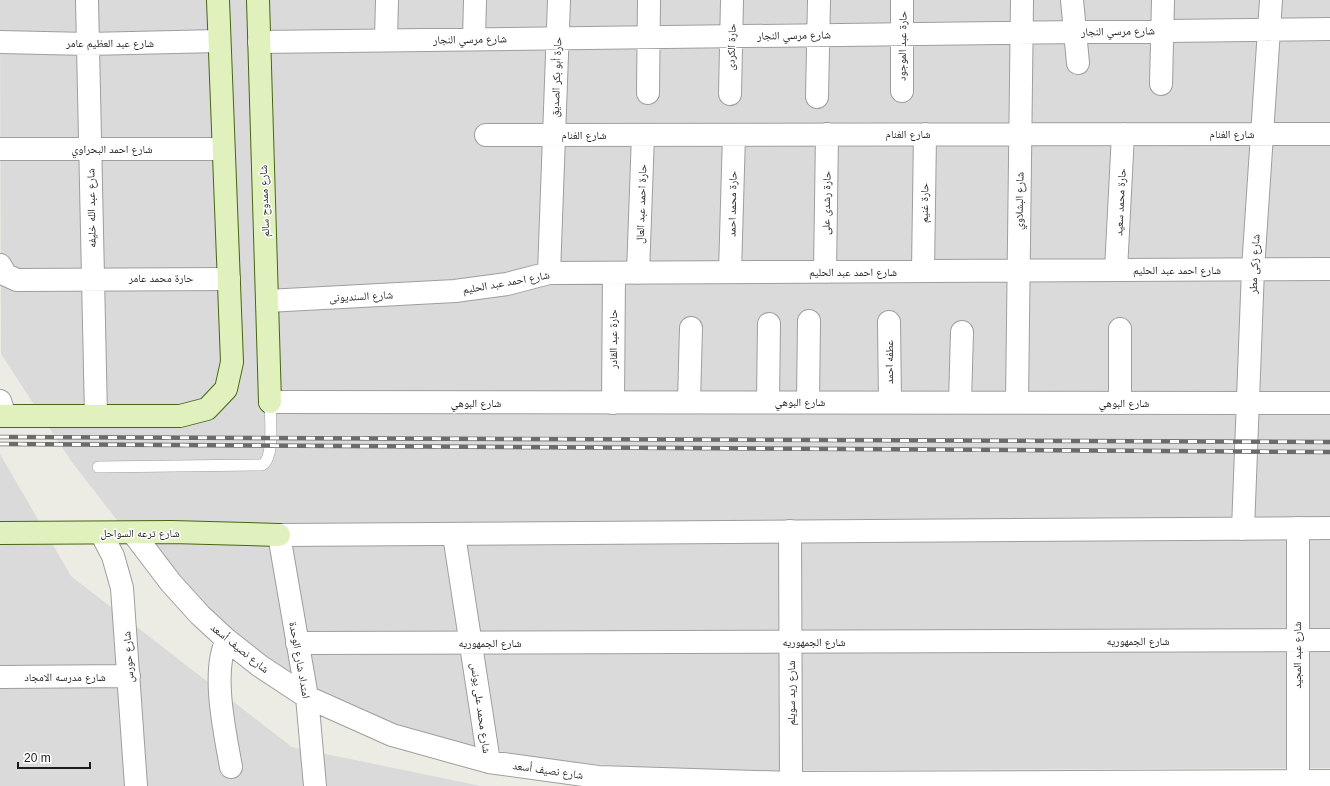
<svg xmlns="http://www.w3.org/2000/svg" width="1330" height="786" viewBox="0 0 1330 786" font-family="Arial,'Noto Naskh Arabic',sans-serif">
<rect width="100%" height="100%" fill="#edece4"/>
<!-- residential -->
<path fill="#dbdada" d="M0,0H1330V768L679,771L557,761L435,740L323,696L241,647L141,551L71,461L1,354Z
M0,454L71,576L292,747L481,786H0Z"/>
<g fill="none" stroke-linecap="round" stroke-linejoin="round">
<defs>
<path id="service" d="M98,467L262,465C275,458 270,416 270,402"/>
<path id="minor" d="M87,0L96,416
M1072,0L1078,63
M474,39L475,0
M386,40L387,0
M0,42L88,44L219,41
M259,42L1330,29
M1161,84L1163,0
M902,91V0
M648,93L649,0
M730,94L732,0
M817,97L819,0
M486,135L1330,134
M0,149H223
M0,265L6,275L17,280L229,279
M1116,270L1123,134
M923,271L925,134
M730,272L734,135
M825,272L827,134
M549,273L559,0
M638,273L643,135
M267,301L455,291L507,284L549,273L1330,269
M889,322L890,402
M1120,329V403
M0,401L5,416
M689,402L691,328
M768,402L769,324
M808,402L809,321
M960,402L962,332
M1017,402L1022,0
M613,403L614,274
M1298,528V781
M1243,529L1253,269L1271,0
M790,531L791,783
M101,533L113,556L122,588L136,786
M133,533L171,583L200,615L227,640L260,666L307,697L392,735L489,762L598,777L791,783L1330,781
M279,535L307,697L315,786
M454,535L489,762
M227,640C211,671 225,733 231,767
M297,643L1330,640
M0,677L129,676"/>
<path id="tertiary" d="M270,402L1330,403
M279,535L1330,528"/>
<path id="secondary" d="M258,0L270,402
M0,416H180L207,409L226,389L232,362L218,0
M0,533L172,532L279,535"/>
</defs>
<!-- service casing -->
<use href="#service" stroke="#9e9e9e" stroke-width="12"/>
<!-- minor casing -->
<use href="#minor" stroke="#9e9e9e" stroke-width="24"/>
<!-- tertiary casing -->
<use href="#tertiary" stroke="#9e9e9e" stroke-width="24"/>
<!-- secondary casing -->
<use href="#secondary" stroke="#476612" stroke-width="24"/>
<!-- service -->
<use href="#service" stroke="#fff" stroke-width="11"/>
<!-- minor -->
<use href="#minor" stroke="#fff" stroke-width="22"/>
<!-- tertiary -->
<use href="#tertiary" stroke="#fff" stroke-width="22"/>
<!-- secondary -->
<use href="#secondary" stroke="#e1f1be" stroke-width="22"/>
<defs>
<path id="rail" d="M0,437L1330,442
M0,444L1330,452"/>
</defs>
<!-- rail casing -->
<use href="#rail" stroke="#6b6b6b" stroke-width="4.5"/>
<!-- rail -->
<use href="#rail" stroke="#fff" stroke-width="3" stroke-dasharray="9" stroke-linecap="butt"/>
</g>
<g text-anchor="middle" stroke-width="3" stroke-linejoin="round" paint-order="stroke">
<!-- street labels -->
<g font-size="11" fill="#1d1d1d" stroke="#fff">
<text transform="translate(1118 31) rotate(-1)" y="4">شارع مرسي النجار</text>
<text transform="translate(794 35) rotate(-1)" y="4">شارع مرسي النجار</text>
<text transform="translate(470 39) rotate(-1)" y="4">شارع مرسي النجار</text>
<text x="110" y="47">شارع عبد العظيم عامر</text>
<text transform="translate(902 46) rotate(-89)" y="4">حارة عبد الموجود</text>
<text transform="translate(731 47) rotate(-88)" y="4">حارة الكردى</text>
<text transform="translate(556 77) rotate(-88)" y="4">حارة أبو بكر الصديق</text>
<text x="908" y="138">شارع الغنام</text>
<text x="1232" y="138">شارع الغنام</text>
<text x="584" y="139">شارع الغنام</text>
<text x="112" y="153">شارع احمد البحراوي</text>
<text transform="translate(264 201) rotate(-92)" y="4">شارع ممدوح سالم</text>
<text transform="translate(1019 201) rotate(-89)" y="4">شارع البشلاوي</text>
<text transform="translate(1120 202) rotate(-87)" y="4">حارة محمد سعيد</text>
<text transform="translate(826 203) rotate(-89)" y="4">حارة رشدى على</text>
<text transform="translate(924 203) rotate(-89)" y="4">حارة غنيم</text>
<text transform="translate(641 204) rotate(-88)" y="4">حارة احمد عبد العال</text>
<text transform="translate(732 204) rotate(-89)" y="4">حارة محمد احمد</text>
<text transform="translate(91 208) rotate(-91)" y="4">شارع عبد الله خليفه</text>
<text transform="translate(1254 264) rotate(-87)" y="4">شارع زكى مطر</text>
<text x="1177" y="274">شارع احمد عبد الحليم</text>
<text x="853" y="276">شارع احمد عبد الحليم</text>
<text x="161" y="282">حارة محمد عامر</text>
<text transform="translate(506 282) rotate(-10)" y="4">شارع احمد عبد الحليم</text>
<text transform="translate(361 296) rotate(-3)" y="4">شارع السنديونى</text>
<text transform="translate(613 339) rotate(-90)" y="4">حارة عبد القادر</text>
<text transform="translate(889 362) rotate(-90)" y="4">عطفه احمد</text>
<text x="800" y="406">شارع البوهي</text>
<text x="476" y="407">شارع البوهي</text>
<text x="1124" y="407">شارع البوهي</text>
<text x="140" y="537">شارع ترعه السواحل</text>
<text x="1138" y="645">شارع الجمهوريه</text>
<text x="814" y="646">شارع الجمهوريه</text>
<text x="490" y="647">شارع الجمهوريه</text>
<text transform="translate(240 648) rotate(39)" y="4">شارع نصيف أسعد</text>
<text transform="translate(1297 655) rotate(-90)" y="4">شارع عبد المجيد</text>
<text transform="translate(128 657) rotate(-94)" y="4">شارع حورس</text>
<text transform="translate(300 660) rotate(80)" y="4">امتداد شارع الوحدة</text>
<text x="65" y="681">شارع مدرسه الامجاد</text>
<text transform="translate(791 693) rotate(-90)" y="4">شارع زيد سويلم</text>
<text transform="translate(481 708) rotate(82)" y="4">شارع محمد على يونس</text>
<text transform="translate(548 770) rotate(8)" y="4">شارع نصيف أسعد</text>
</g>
</g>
<!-- scale -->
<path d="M18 762v6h72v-6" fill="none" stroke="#1d1d1d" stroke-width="2"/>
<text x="24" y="762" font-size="12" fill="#1d1d1d" stroke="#ffffff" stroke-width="3" paint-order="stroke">20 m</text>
</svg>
